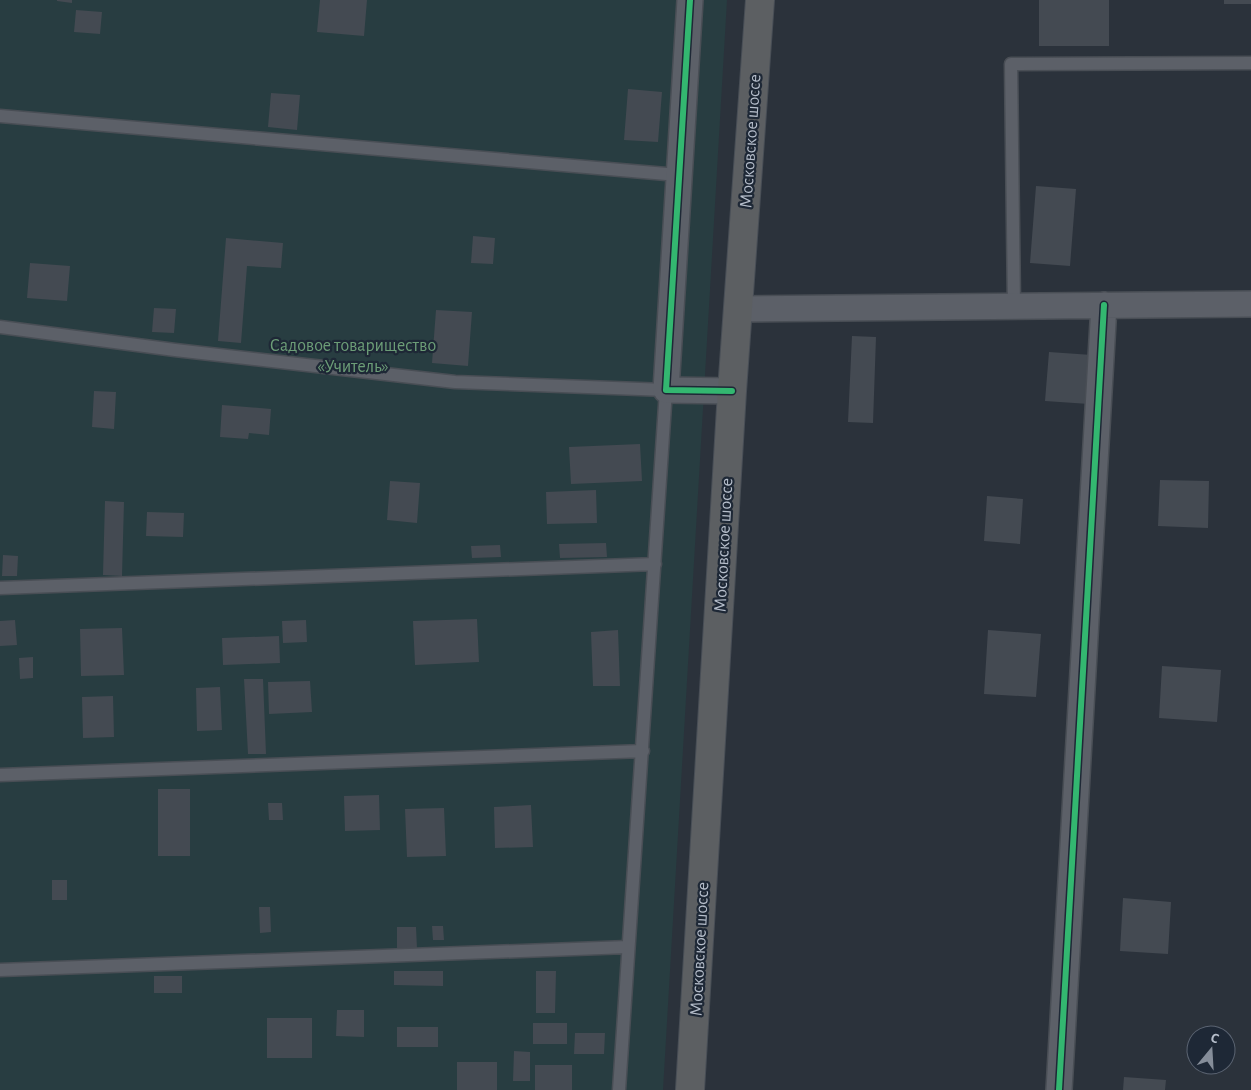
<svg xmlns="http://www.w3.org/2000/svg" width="1251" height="1090" viewBox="0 0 1251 1090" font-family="'Alegreya Sans',sans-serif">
<rect width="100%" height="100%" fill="#2b323b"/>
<!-- green -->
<path fill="#283d41" d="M0,0H727L663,1090H0Z"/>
<!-- building -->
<path fill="#444a52" d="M57,0H72V3L57,1Z
M320,0H367L364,36L317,32Z
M1039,0H1109V46H1039Z
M1224,0H1251V4H1224Z
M76,10L102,12L100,34L74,32Z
M628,89L662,92L658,142L624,140Z
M271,93L300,95L297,130L268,127Z
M1036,186L1076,189L1070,266L1030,263Z
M473,236L495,238L493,264L471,263Z
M226,238L283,243L281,268L247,266L241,343L218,341Z
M30,263L70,266L67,301L27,298Z
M154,308L176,309L174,333L152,332Z
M436,310L472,312L468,366L432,363Z
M852,336L876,337L873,423L848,422Z
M1049,352L1092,355L1089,404L1045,401Z
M94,391L116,392L114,429L92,427Z
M222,405L271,409L269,435L249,433L248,439L220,437Z
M640,444L642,481L571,484L569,447Z
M1160,480L1209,481L1208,528L1158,526Z
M390,481L420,483L417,523L387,520Z
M596,490L597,523L547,524L546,492Z
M987,496L1023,499L1020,544L984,541Z
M105,501L124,502L122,576L103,575Z
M147,512L184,513L183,537L146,536Z
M606,543L607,557L560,558L559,544Z
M500,545L501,557L472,558L471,546Z
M3,555L18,556L17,576H2Z
M477,619L479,662L415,665L413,621Z
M15,620L17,645L0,646V621Z
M306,620L307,642L283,643L282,621Z
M122,628L124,675L81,676L80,629Z
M618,630L620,686H593L591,632Z
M988,630L1041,634L1036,697L984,694Z
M279,636L280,663L223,665L222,638Z
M33,657V678L20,679L19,658Z
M1162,666L1221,670L1217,722L1159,718Z
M244,679H263L266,754H248Z
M310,681L312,712L269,714L268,682Z
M220,687L222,730L197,731L196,688Z
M113,696L114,737L83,738L82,697Z
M158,789H190V856H158Z
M379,795L380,830L345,831L344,796Z
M268,803H282L283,820H269Z
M531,805L533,847L495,848L494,807Z
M444,808L446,856L407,857L405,809Z
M52,880H67V900H52Z
M1123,898L1171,902L1168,954L1120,951Z
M259,907H270L271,932L260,933Z
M432,926H443L444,940H433Z
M397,927H416L417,949L397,950Z
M394,971H443V986L394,985Z
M536,971H556L555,1013H536Z
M154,976H182V993H154Z
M337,1010H364V1037L336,1036Z
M267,1018H312V1058H267Z
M533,1023H567V1044H533Z
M397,1027H438V1047H397Z
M575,1033H605L604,1054H574Z
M514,1051L530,1052V1081H513Z
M457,1062H497V1090H457Z
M535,1065H572V1090H535Z
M1124,1077L1166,1080L1165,1090H1123Z"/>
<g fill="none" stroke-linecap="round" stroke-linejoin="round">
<defs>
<path id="lane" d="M0,116L678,175
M1014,306L1011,64L1251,63
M0,327L175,350L455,382L666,390L619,1090
M0,588L655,564
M0,775L643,751
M0,970L628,947"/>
<path id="street" d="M690,0L666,390L732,391
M739,309L1251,304
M1059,1090L1104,305"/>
<path id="highway" d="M690,1090L732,391L760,0"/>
</defs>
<!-- lane casing -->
<use href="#lane" stroke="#494e55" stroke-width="15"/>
<!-- street casing -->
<use href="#street" stroke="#494e55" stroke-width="28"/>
<!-- highway casing -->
<use href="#highway" stroke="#484e56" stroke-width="30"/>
<!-- lane -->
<use href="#lane" stroke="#5c6068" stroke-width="12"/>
<!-- street -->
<use href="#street" stroke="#5c6068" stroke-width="25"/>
<!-- highway -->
<use href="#highway" stroke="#5c5f62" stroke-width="28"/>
<defs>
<path id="cycleway" d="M690,0L666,390L732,391
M1059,1090L1104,305"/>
</defs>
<!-- cycleway casing -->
<use href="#cycleway" stroke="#1e2836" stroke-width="9"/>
<!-- cycleway -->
<use href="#cycleway" stroke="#33b770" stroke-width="6"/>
</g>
<g text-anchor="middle" stroke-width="4.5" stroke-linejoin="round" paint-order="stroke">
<!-- street labels -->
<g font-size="18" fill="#b6becb" stroke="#1e2836">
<text transform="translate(750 141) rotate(-86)" y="6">Московское шоссе</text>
<text transform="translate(723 545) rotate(-87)" y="6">Московское шоссе</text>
<text transform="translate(699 949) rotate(-87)" y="6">Московское шоссе</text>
</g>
<!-- park labels -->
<g font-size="18" fill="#6c9d77" stroke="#1e2836">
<text x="353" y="351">Садовое товарищество<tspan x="353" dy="21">«Учитель»</tspan></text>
</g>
</g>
<!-- north arrow -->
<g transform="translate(1211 1050) rotate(18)"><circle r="24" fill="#1e2836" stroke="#5b6472"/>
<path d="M0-4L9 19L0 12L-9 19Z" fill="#858d99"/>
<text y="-8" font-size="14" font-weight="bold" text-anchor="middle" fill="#b6becb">С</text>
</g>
</svg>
